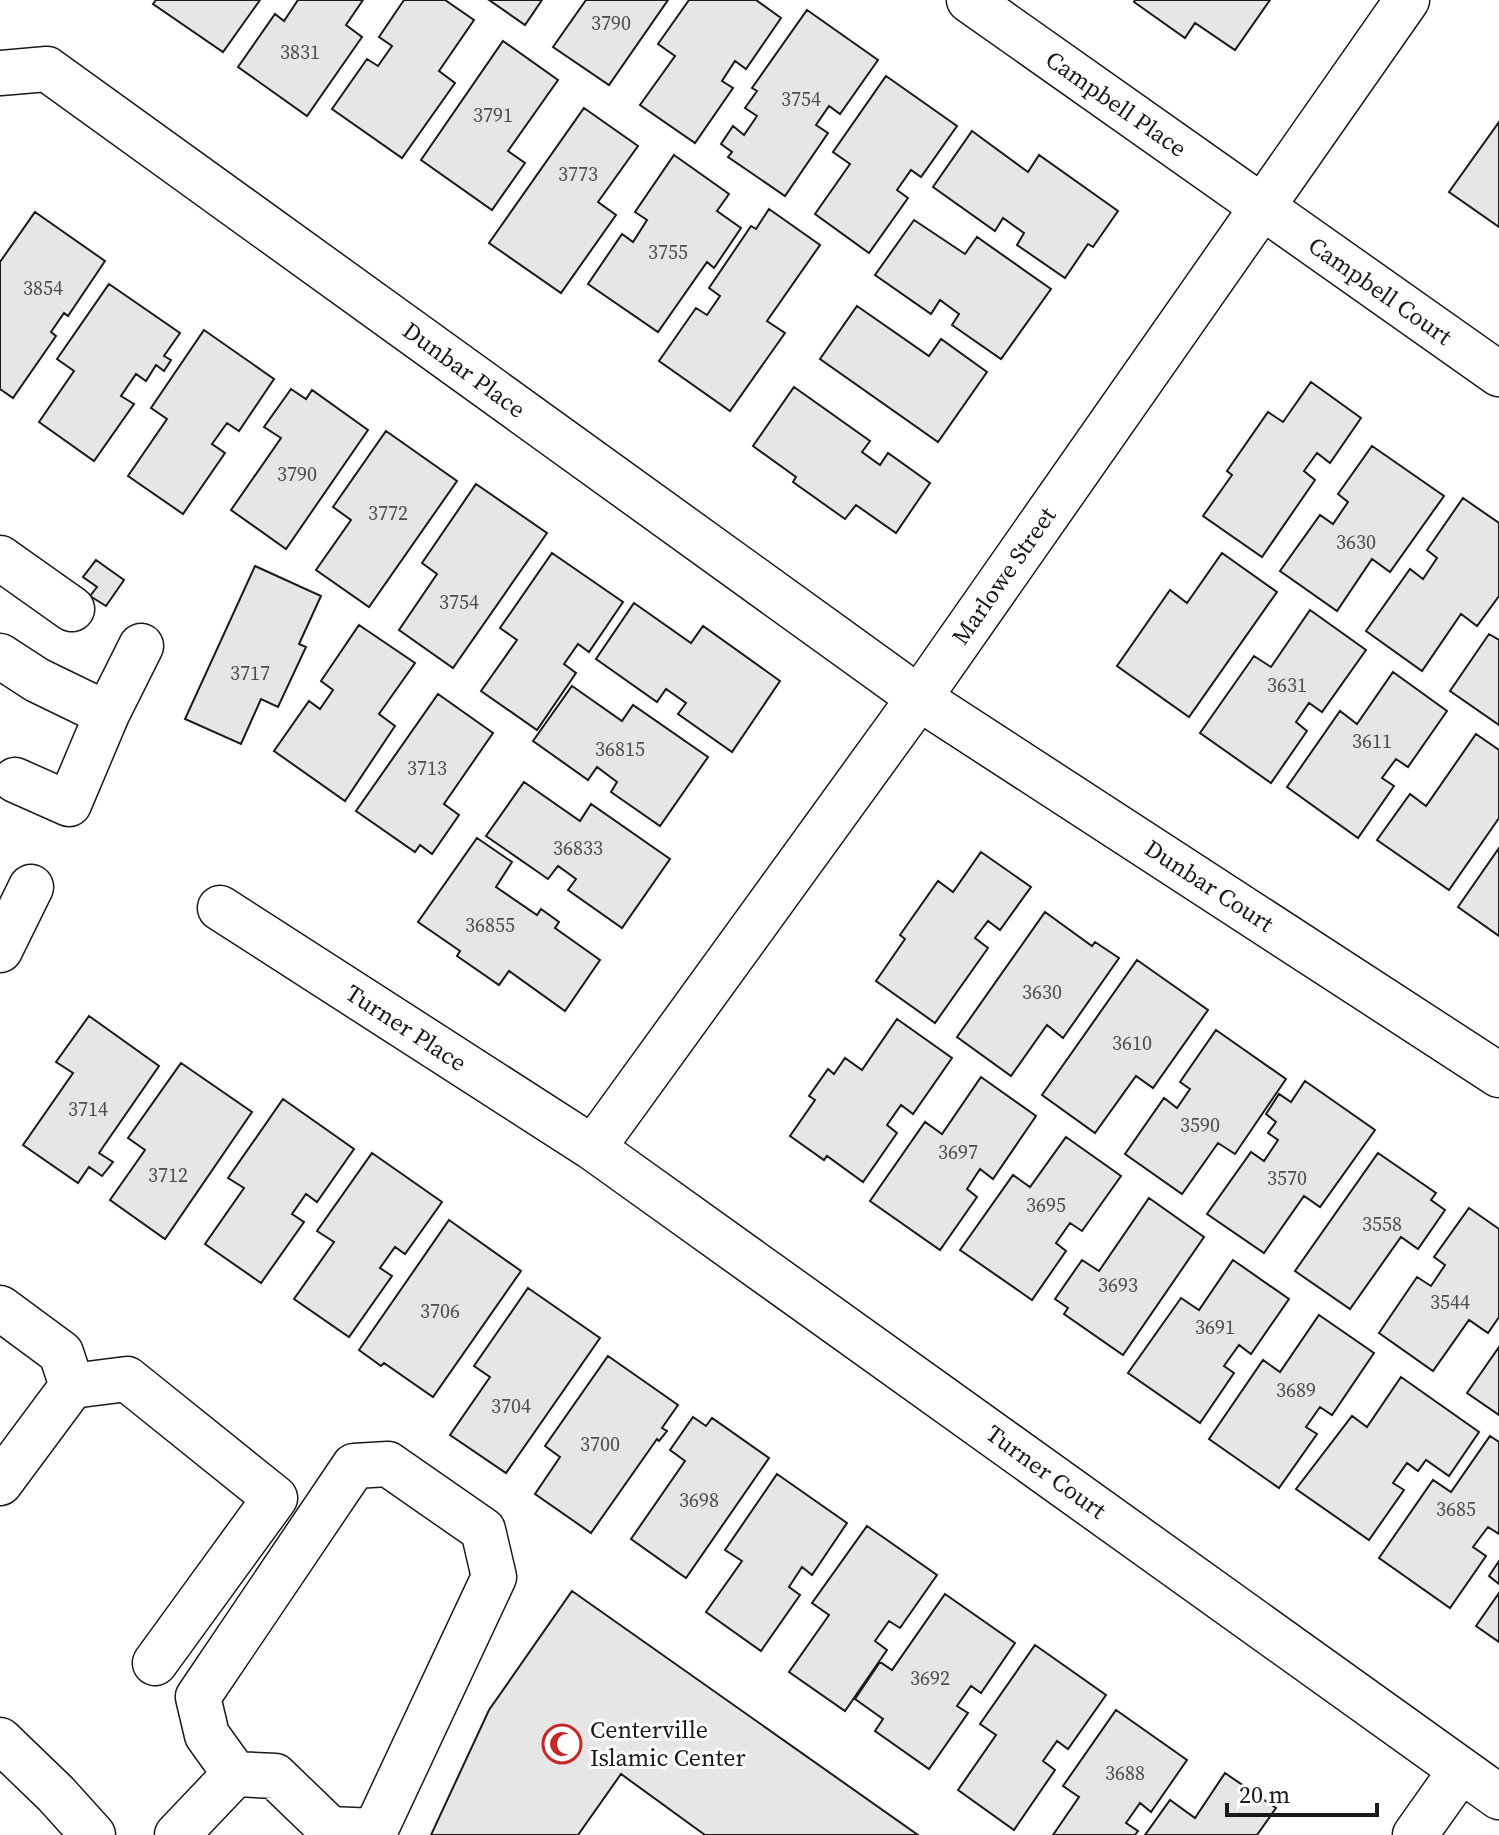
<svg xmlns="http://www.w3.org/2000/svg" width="1499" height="1835" viewBox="0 0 1499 1835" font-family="'Source Serif 4',serif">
<rect width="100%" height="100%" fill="#fff"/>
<!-- building -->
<path fill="#e6e6e6" stroke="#1a1a1a" stroke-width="2" d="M156,0H260L223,52L153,4Z
M298,0H363L346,25L362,37L307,116L238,67L275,14L284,21Z
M404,0H445L474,20L439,71L455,83L402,158L332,109L367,59L378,66L392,46L379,37Z
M489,0H542L525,25Z
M586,0H668L609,85L553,47Z
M689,0H756L781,18L746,69L735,61L722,81L733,88L695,143L640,105L675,56L658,44Z
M1135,0H1270L1235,50L1195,23L1185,38L1134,2Z
M807,10L878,60L840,114L829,106L816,125L828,133L785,196L728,157L732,152L721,144L733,126L744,135L757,116L745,108L757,91L752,88Z
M503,41L558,80L508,151L525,163L492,210L421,160Z
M886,76L957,126L921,177L911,170L897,190L908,198L869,253L815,214L850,164L833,152Z
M584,108L638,146L598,202L616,215L561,293L489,243Z
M1499,122V227L1449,192Z
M972,131L1028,172L1039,155L1118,211L1093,247L1088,244L1065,278L1017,245L1024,233L1003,218L995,231L933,187Z
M674,155L729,194L717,211L741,228L714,268L707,262L658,332L588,284L622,234L633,242L647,220L635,212Z
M769,209L820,245L767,321L785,333L730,411L659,361L696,308L707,315L720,296L709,288L751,226L756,229Z
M35,212L105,261L68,316L64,313L51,332L56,336L13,398L0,389V262Z
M914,220L965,254L977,237L1051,289L1001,359L952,325L959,314L940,300L931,314L875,275Z
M109,284L180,333L164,356L171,360L164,371L156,365L146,381L136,374L121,396L134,404L94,461L39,422L74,371L57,359Z
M857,306L929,356L941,339L987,372L938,442L820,359Z
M204,330L274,379L239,431L227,423L212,444L225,453L183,514L128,476L167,419L151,408Z
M1311,382L1361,418L1330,463L1317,453L1304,471L1315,480L1262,557L1203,516L1232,475L1227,471L1268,412L1283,422Z
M794,387L870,441L862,452L880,465L888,453L930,483L896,533L856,505L845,519L793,482L796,477L753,446Z
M291,389L306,399L312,390L368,430L286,549L231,510L281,438L264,427Z
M386,431L457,481L369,607L316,570L351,520L333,507Z
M1372,446L1444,496L1390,572L1372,559L1337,611L1280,571L1320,515L1333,524L1348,502L1338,494Z
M476,484L547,533L453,668L399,630L437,574L422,563Z
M1463,498L1499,523V596L1477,626L1461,614L1422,671L1366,631L1410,569L1423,579L1437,558L1427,550Z
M552,553L623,602L589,652L578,644L564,664L576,673L537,730L481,691L517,640L500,628Z
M1222,553L1277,592L1189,717L1117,666L1170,590L1187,603Z
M96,560L124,580L106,606L90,596L97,587L83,577Z
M255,566L321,596L299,644L306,647L278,707L261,699L241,744L185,719Z
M634,603L691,643L703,626L780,681L732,752L678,714L686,703L666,689L657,702L596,659Z
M1310,610L1366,650L1322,712L1309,703L1296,722L1307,731L1271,783L1200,733L1254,656L1271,667Z
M359,625L415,663L379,714L395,726L345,801L274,751L309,701L320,709L333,690L321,681Z
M1489,634L1499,640V725L1450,691Z
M1393,672L1447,711L1408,767L1396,759L1382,778L1394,786L1358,838L1287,787L1340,711L1357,724Z
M572,686L622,721L633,705L708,757L660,826L611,792L617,782L597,767L588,780L533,741Z
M438,694L493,733L444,804L459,815L432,854L420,845L415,852L356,811Z
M1476,734L1499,750V818L1449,890L1377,840L1410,794L1426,806Z
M524,782L580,821L591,804L670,859L622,928L568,890L576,879L558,866L548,879L486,836Z
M477,838L512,862L496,887L537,915L541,909L559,922L555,928L600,960L565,1011L509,971L499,985L457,956L460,951L418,922Z
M1499,848V936L1458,907Z
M981,852L1031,887L1000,930L988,921L975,938L988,948L935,1023L876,981L905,939L900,935L938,881L953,892Z
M1045,912L1092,946L1095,942L1119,958L1063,1038L1047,1025L1011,1076L957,1037Z
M1137,960L1208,1010L1153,1088L1136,1076L1095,1133L1042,1095Z
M89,1016L159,1066L99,1153L113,1162L102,1176L89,1167L78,1183L23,1145L73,1073L56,1062Z
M897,1019L952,1058L913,1114L901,1105L887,1125L897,1133L863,1182L827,1156L824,1160L790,1136L815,1100L809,1096L828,1069L834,1074L845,1058L862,1070Z
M1216,1030L1286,1079L1235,1154L1218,1143L1182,1194L1125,1154L1164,1098L1177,1108L1190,1089L1180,1082Z
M181,1063L252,1112L165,1239L110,1200L145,1150L128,1138Z
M981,1077L1036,1116L993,1179L980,1169L967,1189L977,1197L940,1250L870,1201L925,1122L942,1134Z
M1305,1081L1375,1130L1320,1207L1304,1196L1264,1253L1207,1214L1251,1152L1264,1161L1278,1140L1268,1133L1276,1122L1266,1114L1279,1094L1291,1102Z
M283,1099L354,1149L317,1202L306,1194L292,1214L304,1222L261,1283L205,1244L244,1188L228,1178Z
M1066,1137L1121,1176L1082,1231L1070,1223L1056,1243L1066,1251L1032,1300L960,1250L1013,1175L1030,1187Z
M372,1153L442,1202L405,1254L395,1247L380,1268L392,1276L349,1337L294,1299L334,1242L317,1231Z
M1378,1153L1436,1193L1431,1200L1445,1210L1418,1249L1401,1237L1350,1309L1295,1271Z
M1149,1198L1204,1237L1123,1355L1064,1314L1068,1308L1055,1299L1082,1260L1099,1271Z
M1469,1208L1499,1229V1317L1488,1333L1469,1320L1433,1371L1379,1333L1417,1277L1431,1286L1445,1265L1434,1257Z
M449,1220L521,1271L433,1397L384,1363L381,1366L359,1350Z
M1233,1260L1289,1299L1251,1354L1239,1345L1224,1366L1234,1373L1200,1423L1128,1373L1181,1298L1199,1310Z
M528,1288L600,1338L506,1473L450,1435L490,1377L474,1366Z
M1319,1315L1374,1353L1332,1415L1320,1407L1306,1427L1317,1434L1279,1488L1209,1439L1263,1360L1280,1372Z
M1499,1347V1415L1467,1393Z
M608,1356L678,1405L662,1428L667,1431L659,1441L657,1439L591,1533L535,1494L560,1457L545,1446Z
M1401,1377L1479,1432L1449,1476L1426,1460L1418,1471L1407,1463L1393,1483L1404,1490L1369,1540L1296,1489L1352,1416L1367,1427Z
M693,1417L706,1426L712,1418L769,1458L686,1578L631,1539L685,1461L670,1450Z
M1490,1436L1499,1442V1534L1488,1527L1473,1547L1486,1556L1450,1608L1379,1558L1433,1480L1451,1492Z
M777,1474L847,1523L812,1575L802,1567L789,1587L800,1595L761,1651L706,1612L742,1561L725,1550Z
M867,1526L937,1575L900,1628L889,1621L875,1641L887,1650L845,1711L789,1672L829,1615L812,1603Z
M1499,1561V1584L1489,1576Z
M572,1591L918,1835H705L621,1774L578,1835H431L489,1710Z
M1499,1593V1642L1476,1626Z
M945,1594L1015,1643L981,1693L971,1686L957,1706L968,1713L929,1769L875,1731L883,1719L855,1699L880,1662L892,1670Z
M1035,1645L1106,1695L1068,1749L1057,1741L1043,1761L1055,1770L1014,1830L958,1790L996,1735L980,1724Z
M1116,1710L1187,1760L1151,1812L1140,1803L1126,1823L1138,1831L1135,1835H1053L1079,1797L1063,1786Z
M1225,1773L1276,1808L1257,1835H1145L1170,1800L1195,1818Z"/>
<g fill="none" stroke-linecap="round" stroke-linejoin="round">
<defs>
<path id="minor" d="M969,0L1499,374
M0,73L47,69L919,698L1499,1075
M0,558L72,609
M0,656L37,680L107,714L141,646
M15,780L69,804L107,714
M220,908L593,1148L1499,1797
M0,950L31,887
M593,1148L919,698L1407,0
M0,1308L61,1353L72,1386
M0,1483L72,1386L127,1379L275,1498L155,1663
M0,1740L56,1794L93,1835
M177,1835L235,1774L275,1776L330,1829L375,1831L494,1577L483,1530L388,1464L354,1466L198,1697L207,1735L235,1774
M1415,1835L1461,1770"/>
</defs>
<!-- minor casing -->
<use href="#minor" stroke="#1a1a1a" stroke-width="47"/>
<!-- minor -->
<use href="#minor" stroke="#fff" stroke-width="44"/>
</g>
<!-- icons -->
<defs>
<symbol id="mosque-ring" viewBox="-11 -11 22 22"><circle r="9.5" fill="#fff" stroke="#c62828" stroke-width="1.5"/><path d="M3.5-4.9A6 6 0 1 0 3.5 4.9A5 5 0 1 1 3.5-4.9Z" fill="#c62828"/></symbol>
</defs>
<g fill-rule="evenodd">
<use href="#mosque-ring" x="540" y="1722" width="44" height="44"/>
</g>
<g text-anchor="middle" stroke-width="6" stroke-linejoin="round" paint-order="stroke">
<!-- number labels -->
<g font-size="20" fill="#4d4d4d">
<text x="611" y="30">3790</text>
<text x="300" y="59">3831</text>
<text x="801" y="106">3754</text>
<text x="493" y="122">3791</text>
<text x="578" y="181">3773</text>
<text x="668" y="259">3755</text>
<text x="43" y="295">3854</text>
<text x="297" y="481">3790</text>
<text x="388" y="520">3772</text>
<text x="1356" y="549">3630</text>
<text x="459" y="609">3754</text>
<text x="250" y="680">3717</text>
<text x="1287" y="692">3631</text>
<text x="1372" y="748">3611</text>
<text x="620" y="756">36815</text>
<text x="427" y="775">3713</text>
<text x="578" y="855">36833</text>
<text x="490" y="932">36855</text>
<text x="1042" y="999">3630</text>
<text x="1132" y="1050">3610</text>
<text x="88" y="1116">3714</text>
<text x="1200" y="1132">3590</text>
<text x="958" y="1159">3697</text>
<text x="168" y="1182">3712</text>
<text x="1287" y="1185">3570</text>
<text x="1046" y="1212">3695</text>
<text x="1382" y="1231">3558</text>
<text x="1118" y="1292">3693</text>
<text x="1450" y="1309">3544</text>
<text x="440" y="1318">3706</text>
<text x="1215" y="1334">3691</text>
<text x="1296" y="1397">3689</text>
<text x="511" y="1413">3704</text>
<text x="600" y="1451">3700</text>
<text x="699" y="1507">3698</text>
<text x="1456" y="1516">3685</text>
<text x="930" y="1685">3692</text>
<text x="1125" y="1780">3688</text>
</g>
<!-- street labels -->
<g font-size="24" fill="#1a1a1a" stroke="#fff">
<text transform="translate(1116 104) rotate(35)" y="8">Campbell Place</text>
<text transform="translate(1380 291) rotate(35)" y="8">Campbell Court</text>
<text transform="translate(464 370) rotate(36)" y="8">Dunbar Place</text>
<text transform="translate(1004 576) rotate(-55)" y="8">Marlowe Street</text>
<text transform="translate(1209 886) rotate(33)" y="8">Dunbar Court</text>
<text transform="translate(406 1028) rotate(33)" y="8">Turner Place</text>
<text transform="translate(1046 1472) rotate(36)" y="8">Turner Court</text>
</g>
<!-- poi labels -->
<g font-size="24" fill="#1a1a1a" stroke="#fff" text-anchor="start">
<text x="590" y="1738">Centerville<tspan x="590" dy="28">Islamic Center</tspan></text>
</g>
</g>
<!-- scale -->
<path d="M1227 1803v12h150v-12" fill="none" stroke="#1a1a1a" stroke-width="4"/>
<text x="1239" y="1803" font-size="24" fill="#1a1a1a" stroke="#ffffff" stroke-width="6" paint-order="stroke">20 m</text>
</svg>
